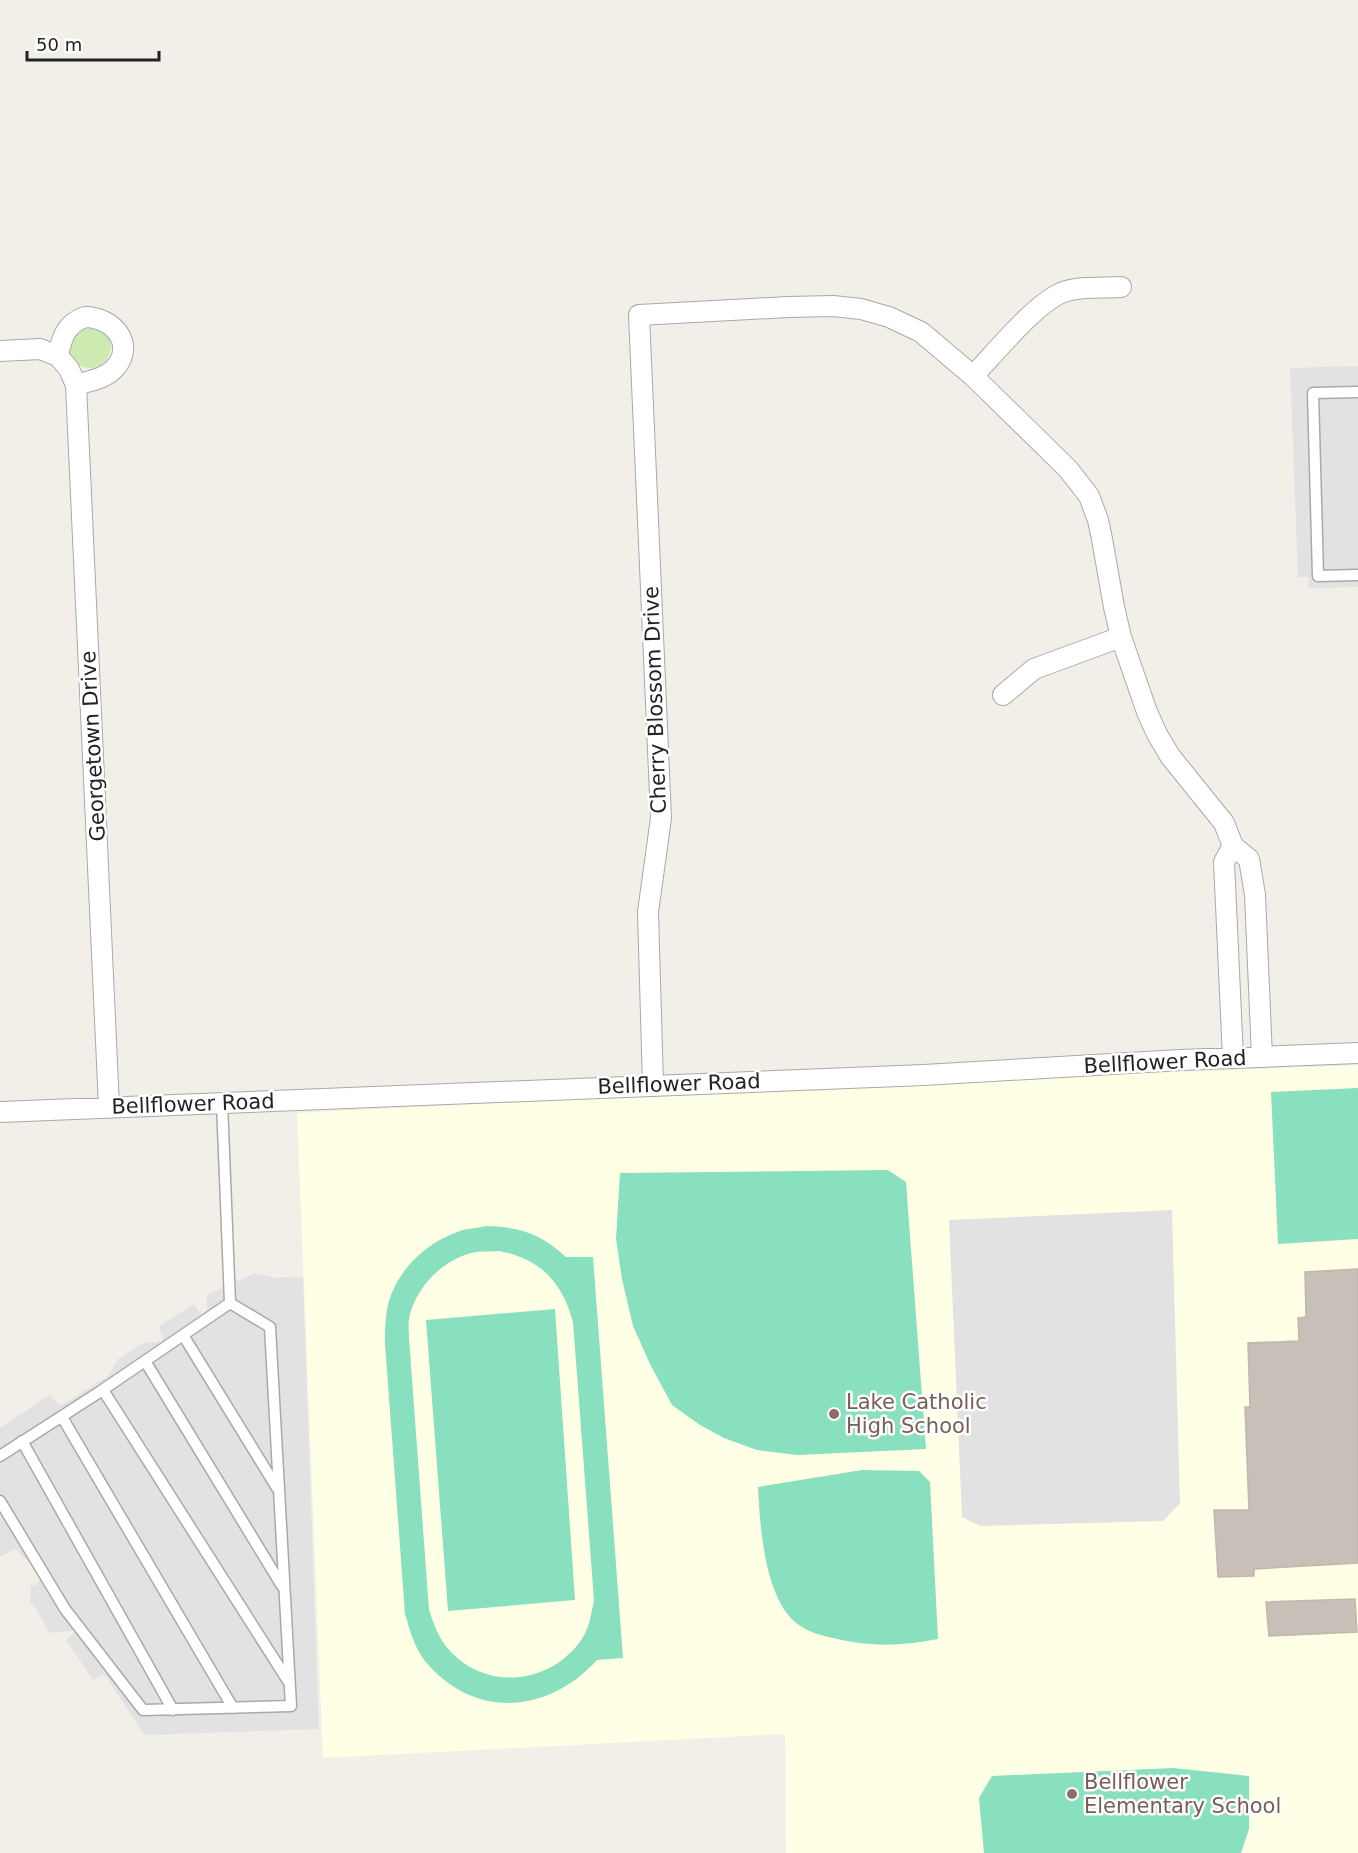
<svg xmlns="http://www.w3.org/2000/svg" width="1358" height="1853" viewBox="0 0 1358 1853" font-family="'DejaVu Sans',sans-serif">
<rect width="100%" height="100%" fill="#f2efe9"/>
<!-- education -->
<path fill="#ffffe5" d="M1358,1065V1853H786L785,1734L323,1758L297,1113L968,1080Z"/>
<!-- grass -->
<path fill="#cdebb0" d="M69 347a21 21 0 1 1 42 0a21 21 0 1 1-42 0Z"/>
<!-- pitch -->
<path fill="#88e0be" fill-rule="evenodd" d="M1358,1088V1239L1278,1244L1271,1092Z
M888,1170L906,1182L926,1449L797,1455L757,1450L724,1438L700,1425L672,1405L650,1364L633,1326L622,1279L616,1239L620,1173Z
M487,1226C521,1227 541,1234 566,1257H593L623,1658L597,1660C548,1714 474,1720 425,1661C414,1647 410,1630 405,1614L385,1344C385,1330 385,1315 389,1301C399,1268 427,1242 460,1231C468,1228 478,1228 487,1226ZM499,1251C541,1259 562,1282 573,1322L594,1600C591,1615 589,1631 579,1643C547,1685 486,1690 450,1651C439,1639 434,1625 429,1610L409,1338C409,1332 408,1325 409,1319C415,1287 444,1258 476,1252C483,1251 492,1252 499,1251Z
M555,1309L575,1600L448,1611L426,1320Z
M862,1470L919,1471L930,1482L938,1639C901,1646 874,1647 837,1639C824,1636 810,1633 799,1625C764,1601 760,1524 758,1487Z
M1173,1768L1249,1776V1829L1241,1853H984L979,1798L992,1776Z"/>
<!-- parking -->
<path fill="#e2e2e2" d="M1358,366V587L1308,588V577H1298L1290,368Z
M1172,1210L1180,1503L1163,1521L980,1526L962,1517L949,1220Z
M255,1273L275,1278L303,1277L319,1729L144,1735L106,1676L103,1675L93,1680L66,1640L76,1630L50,1633L33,1604H30L31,1585H36L40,1580L41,1574L15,1549L0,1557V1428L50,1395L58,1404L62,1405L67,1402L108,1376L118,1359L143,1343L162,1341L163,1338L159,1326L194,1304L200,1313H204L207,1311V1295Z"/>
<!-- building -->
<path fill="#c7bfb8" stroke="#c4b6ab" stroke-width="1.5" d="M1358,1269V1563L1254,1569V1576L1218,1577L1214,1510H1249L1245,1407H1250L1248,1343L1299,1341L1298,1318L1306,1317L1305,1272Z
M1355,1599L1357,1632L1269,1636L1266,1602Z"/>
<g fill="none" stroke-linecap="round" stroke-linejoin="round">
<defs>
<path id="lane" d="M1358,392L1313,393L1318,576L1358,575
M222,1103L230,1303
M183,1335L277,1488
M145,1361L282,1586
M103,1390L288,1681
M62,1417L233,1708
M22,1441L173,1710
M0,1456L98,1393L230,1303
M0,1501L65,1609L143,1710L291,1706L270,1327L230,1303"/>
<path id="street" d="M85,317C113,317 136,344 115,368C105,379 89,381 76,385L69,369L58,356C62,336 66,324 85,317Z
M0,351L40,349L58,356
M973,376C995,353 1034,305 1061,293C1078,286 1102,288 1121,287
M76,385L109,1107
M1003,695L1034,669L1121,637
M1233,1058L1224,862L1233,846L1249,859L1255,895L1262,1057
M653,1085L648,912L661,818L639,315L788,307L833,306L861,309L889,317L921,332L973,376L1068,469L1089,496L1098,520L1102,539L1114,607L1121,637L1147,712L1157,734L1170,756L1224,823L1233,846
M0,1112L924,1075L1180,1060L1358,1053"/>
</defs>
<!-- lane casing -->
<use href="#lane" stroke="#a9a9a9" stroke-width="13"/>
<!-- street casing -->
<use href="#street" stroke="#a9a9a9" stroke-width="22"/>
<!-- lane -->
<use href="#lane" stroke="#fff" stroke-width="10"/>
<!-- street -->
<use href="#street" stroke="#fff" stroke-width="20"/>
</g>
<!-- markers -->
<g fill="#8d6e63" stroke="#fff" stroke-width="2">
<circle cx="834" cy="1414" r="6"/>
<circle cx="1072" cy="1794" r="6"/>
</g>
<g text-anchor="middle" stroke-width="5" stroke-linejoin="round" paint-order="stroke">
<!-- street labels -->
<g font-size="21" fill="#222" stroke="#fff">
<text transform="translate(655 700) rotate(-92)" y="7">Cherry Blossom Drive</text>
<text transform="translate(93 746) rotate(-93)" y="7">Georgetown Drive</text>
<text transform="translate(1165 1062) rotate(-3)" y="7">Bellflower Road</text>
<text transform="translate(679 1084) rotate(-2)" y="7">Bellflower Road</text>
<text transform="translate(193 1104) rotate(-2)" y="7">Bellflower Road</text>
</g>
<!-- education labels -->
<g font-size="21" fill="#785e54" stroke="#fff" text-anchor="start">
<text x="846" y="1409">Lake Catholic<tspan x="846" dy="24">High School</tspan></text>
<text x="1084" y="1789">Bellflower<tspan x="1084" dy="24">Elementary School</tspan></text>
</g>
</g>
<!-- scale -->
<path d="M27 51v9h132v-9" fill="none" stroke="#222222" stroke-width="3"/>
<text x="36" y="51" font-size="18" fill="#222222" stroke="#ffffff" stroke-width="4.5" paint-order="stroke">50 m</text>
</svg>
